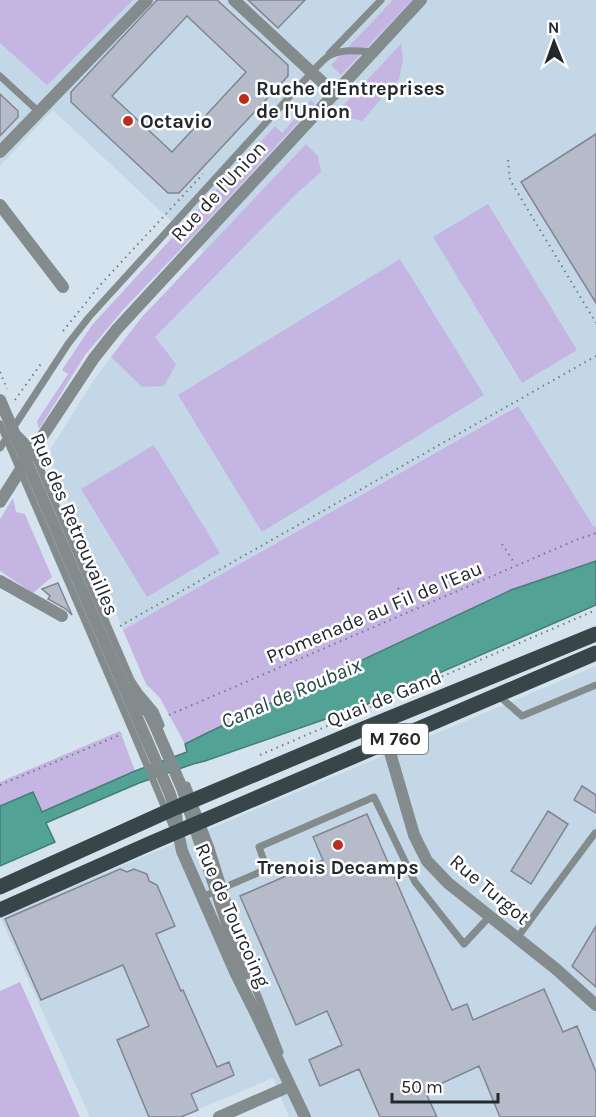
<svg xmlns="http://www.w3.org/2000/svg" width="596" height="1117" viewBox="0 0 596 1117" font-family="Karla,sans-serif">
<rect width="100%" height="100%" fill="#d5e3ee"/>
<!-- built -->
<path fill="#c3d7e7" d="M0,0H596V526L594,527L517,406L123,630L52,464L51,448L93,381L142,317L204,252L53,110L0,166Z
M596,666V1117H289L273,1078L180,1117H90L0,917Z"/>
<!-- green -->
<path fill="#c5b5e2" d="M0,0H133L47,85L0,43Z
M393,0H412L341,75L331,65Z
M401,44L403,60L399,79L362,121L335,114Z
M311,100L315,104L180,250L123,310L85,355L39,429L37,421L68,374L62,370L92,325L275,126L282,133Z
M306,144L318,156L321,172L297,193L155,337L176,364L164,386L142,387L111,357L142,317Z
M488,204L577,350L522,383L433,237Z
M400,259L484,395L262,532L178,395Z
M518,406L594,527L596,526V561L511,590L185,744L160,698L146,684L123,630Z
M154,445L220,553L147,597L81,489Z
M13,498L16,512L25,514L52,577L33,593L0,571V519Z
M120,731L135,771L42,812L32,792L0,806V782Z
M20,982L80,1117H0V991Z"/>
<!-- water -->
<path fill="#52a396" stroke="#447e76" stroke-width="1.5" d="M596,561V605L363,706L205,761L193,764L139,783L55,819L46,823L55,842L0,866V806L33,792L42,812L135,771L187,752L185,744L207,733L511,590Z"/>
<!-- building -->
<path fill="#b6bbc9" stroke="#818592" stroke-width="1.5" fill-rule="evenodd" d="M157,0H217L288,65V76L179,193H168L71,102V92ZM187,16L246,72L172,152L112,96Z
M248,0H305L278,28Z
M0,94L18,111V117L0,136Z
M596,134V303L521,182Z
M58,583L72,615L66,609L48,599L50,596L42,589Z
M582,786L596,795V813L574,800Z
M548,811L568,824L531,884L511,871Z
M367,814L452,1010L467,1004L473,1020L544,989L563,1032L577,1026L596,1072V1117H500L479,1066L425,1091L437,1117H380L359,1069L320,1086L309,1060L342,1045L327,1011L296,1025L240,896L323,860L313,837Z
M120,869L127,872L134,869L147,874L149,881L157,885L175,926L156,934L181,991L183,990L217,1067L229,1062L234,1075L191,1094L198,1110L181,1117H149L117,1040L149,1026L123,965L41,1000L5,919Z
M596,926V987L572,966Z"/>
<g fill="none" stroke-linecap="round" stroke-linejoin="round">
<!-- path -->
<path stroke="#747d84" stroke-width="2" stroke-dasharray="1.5 4.5" stroke-linecap="butt" d="M508,160L510,180L596,323
M63,331L101,284L203,174
M0,372L7,389
M15,400L43,361
M502,544L515,564
M398,588L410,609
M120,626L596,356
M169,715L576,540L596,533
M260,755L596,610
M0,785L122,734"/>
<!-- service -->
<path stroke="#838b8d" stroke-width="7" d="M329,54L381,0
M0,76L39,112
M0,424L135,737L174,830
M19,435L29,445L33,452L131,680L139,692L155,711L161,725
M0,448L68,344L89,317L312,72C316,68 321,62 326,58C339,48 358,51 373,52
M498,695L522,716L596,685
M187,785L211,848L255,988L280,1052
M202,897L267,869L259,847L374,797L415,882L464,944L490,916
M517,938L595,833"/>
<!-- minor -->
<path stroke="#838b8d" stroke-width="12" d="M234,0L335,94
M0,152L147,0
M0,205L63,287
M0,502L26,461
M0,581L62,616
M387,742L414,835L427,861L448,883L556,969L596,1005
M194,825L244,974
M178,832L182,851L236,974L257,1016L305,1117
M219,1117L290,1086"/>
<!-- tertiary -->
<path stroke="#838b8d" stroke-width="12" d="M0,400L170,794L176,813L178,832
M26,461L94,358L117,329L421,0
M130,689L149,713L157,730L182,788L194,825"/>
<!-- primary -->
<path stroke="#394649" stroke-width="15" d="M0,887L175,808L363,729L596,634
M0,910L151,843L596,653"/>
</g>
<!-- markers -->
<g fill="#ba2d1c" stroke="#fff" stroke-width="2">
<circle cx="244" cy="99" r="6"/>
<circle cx="128" cy="121" r="6"/>
<circle cx="338" cy="845" r="6"/>
</g>
<g text-anchor="middle" stroke-width="5" stroke-linejoin="round" paint-order="stroke">
<!-- shield labels -->
<rect fill="#fff" stroke="#65686b" stroke-width="1.5" x="362" y="724" width="66" height="30" rx="4.5"/>
<g font-size="18" font-weight="bold" fill="#23282c">
<text x="395" y="745">M 760</text>
</g>
<!-- poi labels -->
<g font-size="20" font-weight="bold" fill="#23282c" stroke="#fff" text-anchor="start">
<text x="256" y="95">Ruche d'Entreprises<tspan x="256" dy="23">de l'Union</tspan></text>
<text x="140" y="128">Octavio</text>
<text x="338" y="874" text-anchor="middle">Trenois Decamps</text>
</g>
<!-- street labels -->
<g font-size="20" fill="#23282c" stroke="#fff">
<text transform="translate(218 191) rotate(-47)" y="7">Rue de l'Union</text>
<text transform="translate(75 524) rotate(67)" y="7">Rue des Retrouvailles</text>
<text transform="translate(374 612) rotate(-23)" y="7">Promenade au Fil de l'Eau</text>
<text transform="translate(384 698) rotate(-22)" y="7">Quai de Gand</text>
<text transform="translate(490 889) rotate(40)" y="7">Rue Turgot</text>
<text transform="translate(233 915) rotate(66)" y="7">Rue de Tourcoing</text>
</g>
<!-- water labels -->
<g font-size="21" font-style="italic" fill="#214741" stroke="#fff">
<text transform="translate(291 693) rotate(-23)" y="7">Canal de Roubaix</text>
</g>
</g>
<!-- north arrow -->
<g transform="translate(554 42) rotate(359)" stroke="#ffffff" stroke-width="4.5" paint-order="stroke">
<path d="M0-4.5L10 22L0 15L-10 22Z" fill="#23282c"/>
<text y="-9" font-size="16" font-weight="bold" text-anchor="middle" fill="#23282c">N</text>
</g>
<!-- scale -->
<path d="M392 1093v9h106v-9" fill="none" stroke="#23282c" stroke-width="3"/>
<text x="401" y="1093" font-size="18" fill="#23282c" stroke="#ffffff" stroke-width="4.5" paint-order="stroke">50 m</text>
</svg>
